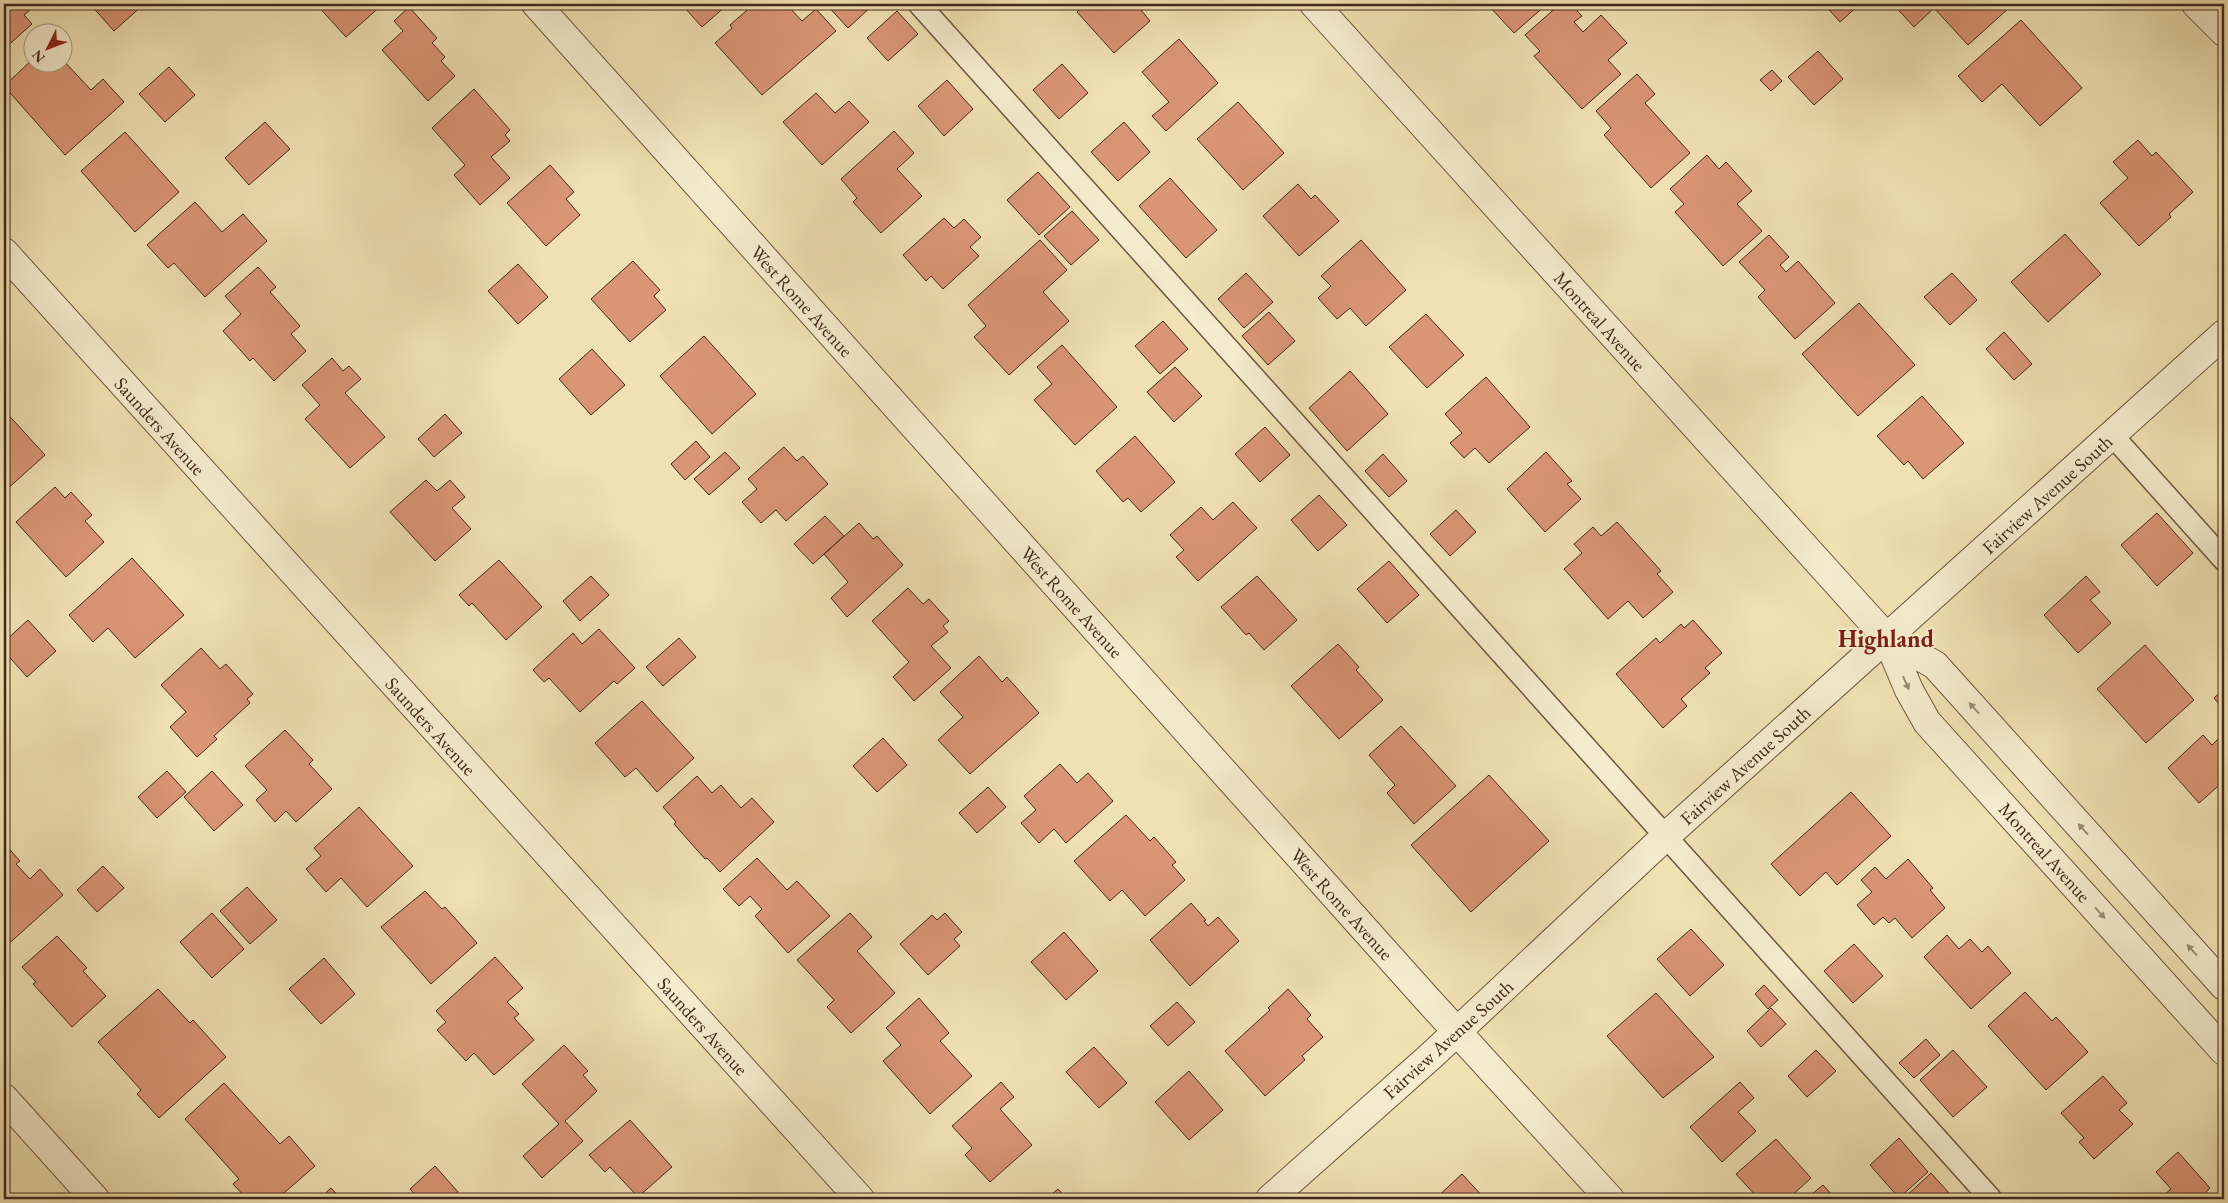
<svg xmlns="http://www.w3.org/2000/svg" width="2228" height="1203" viewBox="0 0 2228 1203" font-family="'EB Garamond',serif">
<rect width="100%" height="100%" fill="#f0e1b2"/>
<filter id="stains"><feTurbulence type="fractalNoise" baseFrequency=".004" numOctaves="4"/><feColorMatrix values="0 0 0 0 .2 0 0 0 0 .09 0 0 0 0 .02 0 0 0 .5 -.17"/></filter>
<radialGradient id="worn" r=".72"><stop offset=".6" stop-color="#630" stop-opacity="0"/><stop offset="1" stop-color="#630" stop-opacity=".3"/></radialGradient>
<!-- building -->
<path fill="#da9575" stroke="#42281b" d="M4,4H37L24,15L32,24L4,49Z
M90,4H144L114,31Z
M316,4H383L346,37Z
M686,4H728L702,27L683,6Z
M754,4H786L802,21L816,9L836,31L762,95L715,43L732,28L730,25Z
M826,4H874L848,28Z
M1085,4H1136L1150,21L1114,53L1077,12Z
M1487,4H1547L1514,33Z
M1560,4H1571L1582,16L1574,22L1583,32L1601,15L1627,43L1608,60L1621,74L1582,109L1534,56L1540,51L1525,35Z
M1824,4H1860L1840,22Z
M1893,4H2005L2009,8L1968,45L1934,8L1914,27Z
M409,7L437,38L432,43L445,57L441,61L455,76L428,101L382,50L403,31L394,21Z
M897,11L918,34L888,61L867,38Z
M2021,20L2082,88L2040,126L2002,84L1982,102L1958,76Z
M1179,39L1218,83L1166,131L1152,116L1169,102L1142,72Z
M1818,51L1843,79L1814,105L1788,77Z
M62,59L91,90L103,79L124,102L65,155L4,86L32,60V62H62Z
M1062,64L1088,93L1059,119L1033,90Z
M169,67L195,95L165,122L139,94Z
M1772,70L1782,81L1771,91L1760,80Z
M1637,74L1655,94L1645,103L1690,153L1651,188L1604,135L1611,128L1596,111Z
M947,80L973,109L944,136L918,106Z
M474,89L510,130L505,135L510,141L491,157L510,178L480,205L454,175L465,165L432,128Z
M816,93L835,113L849,101L869,122L822,165L783,122Z
M1238,102L1284,153L1243,190L1197,139Z
M265,122L290,149L249,185L225,158Z
M1124,122L1150,152L1118,181L1091,152Z
M894,131L914,153L897,169L922,196L881,233L853,202L857,198L841,179Z
M125,132L179,192L135,232L81,171Z
M2138,140L2152,156L2156,152L2193,192L2169,214L2171,217L2139,246L2100,203L2128,178L2113,162Z
M1707,155L1719,169L1726,162L1752,191L1737,204L1762,231L1723,266L1675,212L1684,204L1670,189Z
M550,165L574,192L566,199L580,215L546,246L507,203Z
M1038,172L1070,207L1039,235L1007,200Z
M1170,178L1217,230L1186,258L1139,206Z
M1298,184L1311,199L1315,195L1339,221L1299,256L1263,216Z
M195,202L222,232L243,214L267,241L205,297L174,263L168,268L147,245Z
M1072,211L1099,240L1071,265L1044,236Z
M944,218L954,228L964,219L981,237L970,247L979,256L943,289L931,276L926,281L903,255Z
M2065,234L2101,274L2048,322L2011,282Z
M1769,235L1789,257L1780,265L1786,272L1798,261L1835,303L1795,339L1758,297L1765,290L1739,262Z
M1040,240L1067,270L1043,292L1069,321L1009,375L974,337L986,326L968,305Z
M1361,240L1406,290L1366,326L1350,308L1337,319L1318,298L1331,286L1321,276Z
M633,261L660,290L654,296L666,310L630,342L591,299Z
M518,264L548,297L518,324L488,291Z
M258,267L276,287L270,292L300,326L291,334L306,351L274,381L253,358L250,361L223,331L241,314L225,296Z
M1246,273L1273,302L1244,328L1218,299Z
M1952,273L1977,300L1950,325L1924,297Z
M1859,303L1915,365L1858,416L1802,354Z
M1269,312L1295,341L1268,365L1242,336Z
M1426,314L1464,355L1427,388L1389,347Z
M1163,321L1188,349L1160,374L1135,346Z
M2004,332L2032,364L2014,380L1986,349Z
M704,336L756,394L712,434L660,376Z
M1062,345L1117,407L1075,445L1034,400L1052,384L1037,367Z
M592,349L625,385L591,415L559,379Z
M332,358L343,371L349,366L361,379L345,393L385,437L350,468L305,419L320,405L302,385Z
M1175,367L1202,396L1174,422L1147,392Z
M1350,371L1388,414L1347,451L1309,408Z
M1486,377L1530,427L1489,463L1475,448L1464,458L1450,443L1462,433L1445,414Z
M1922,396L1964,443L1923,479L1908,461L1904,465L1877,436Z
M4,410L45,455L5,491L4,490Z
M445,414L462,433L434,457L418,439Z
M1265,427L1290,455L1260,482L1235,454Z
M1135,436L1175,482L1141,512L1128,498L1123,502L1096,471Z
M696,441L710,457L685,480L671,464Z
M784,447L797,461L803,456L828,484L786,521L776,510L761,523L742,502L757,489L748,479Z
M725,452L740,468L709,495L694,479Z
M1546,452L1572,481L1567,484L1581,499L1545,532L1507,489Z
M1383,454L1407,481L1389,497L1365,471Z
M426,480L437,491L450,480L465,497L452,508L471,529L435,561L390,512Z
M55,487L65,498L71,492L92,515L85,521L104,542L66,577L16,522Z
M1319,495L1347,525L1318,551L1291,520Z
M1233,502L1257,528L1198,581L1176,557L1184,550L1170,535L1201,507L1213,520Z
M1456,510L1476,532L1450,556L1430,534Z
M2157,513L2193,553L2157,586L2121,545Z
M825,516L844,536L813,564L794,544Z
M1617,522L1661,571L1657,574L1673,592L1643,618L1628,601L1608,619L1564,569L1582,553L1574,544L1593,527L1601,536Z
M859,523L873,539L877,536L903,565L847,617L831,598L848,582L824,554Z
M132,558L184,615L135,658L108,628L93,642L69,615Z
M499,560L542,607L506,640L472,603L469,606L459,595Z
M1389,561L1419,595L1387,623L1357,589Z
M591,576L609,595L580,621L563,601Z
M1257,576L1297,620L1264,650L1249,633L1246,635L1221,607Z
M2086,576L2100,592L2090,600L2111,623L2078,653L2044,615Z
M908,588L923,604L929,599L949,621L943,626L948,632L931,646L951,668L914,701L893,677L909,662L872,621Z
M28,620L56,651L27,677L4,651V642Z
M1693,620L1722,653L1705,668L1710,673L1681,699L1687,706L1663,728L1616,674L1656,638L1660,643L1681,624L1684,628Z
M599,629L635,668L617,684L614,681L580,712L549,678L544,682L533,670L573,633L582,644Z
M679,638L696,657L663,686L646,667Z
M1338,644L1359,667L1356,670L1383,700L1339,739L1291,686Z
M2145,645L2194,700L2146,743L2097,689Z
M201,648L220,669L226,664L253,694L247,699L250,703L214,736L217,739L197,757L170,727L186,712L161,685Z
M979,656L1002,682L1007,677L1039,713L970,774L938,740L963,717L940,692Z
M2224,689V710L2214,698Z
M642,701L694,758L657,792L636,768L625,777L595,743Z
M1401,726L1456,786L1414,824L1387,793L1395,785L1369,755Z
M285,730L313,760L309,764L332,789L296,822L286,811L275,822L256,800L267,790L245,766Z
M2203,735L2212,745L2218,739L2224,746V781L2199,803L2168,768Z
M883,738L907,765L877,792L853,766Z
M1060,764L1077,783L1088,773L1113,801L1066,843L1054,829L1039,843L1021,823L1036,810L1024,796Z
M167,771L186,792L157,818L138,797Z
M212,771L243,805L214,831L184,797Z
M1489,775L1549,841L1471,912L1411,845Z
M697,776L712,793L721,785L741,808L752,798L774,822L720,872L707,858L705,859L674,824L676,822L663,807Z
M988,787L1006,807L977,833L959,813Z
M1851,792L1891,836L1837,885L1826,872L1800,896L1771,864Z
M359,807L413,866L367,907L341,878L326,892L306,869L321,856L314,848Z
M1126,815L1150,841L1154,837L1176,862L1172,865L1185,880L1145,916L1122,890L1110,901L1074,861Z
M4,843L20,861L16,864L30,879L40,869L63,895L4,948Z
M757,858L787,890L797,881L830,916L788,953L755,916L762,909L750,896L739,906L723,889Z
M1908,859L1933,888L1930,890L1945,908L1912,938L1895,918L1889,923L1883,917L1874,925L1857,905L1872,892L1861,880L1875,867L1886,879Z
M103,866L124,888L97,912L77,890Z
M247,887L277,920L250,944L220,911Z
M425,891L442,909L445,907L477,943L431,984L381,927Z
M1191,903L1206,920L1204,921L1208,926L1218,917L1239,941L1190,986L1150,940Z
M212,913L244,949L212,978L180,942Z
M850,913L872,937L857,951L895,993L851,1033L827,1007L834,1000L797,960Z
M945,913L962,932L954,939L960,946L928,975L900,944L932,915L937,920Z
M1691,929L1724,965L1690,996L1657,959Z
M1064,932L1098,971L1066,1000L1031,962Z
M1947,935L1959,949L1970,939L1982,952L1988,946L2011,973L1971,1009L1924,957Z
M57,936L87,968L83,971L106,996L72,1027L33,984L36,982L22,967Z
M1854,944L1883,976L1853,1003L1824,971Z
M495,957L523,988L507,1002L519,1014L514,1018L534,1040L494,1075L474,1053L466,1061L437,1030L446,1022L436,1011Z
M324,958L355,994L321,1024L289,989Z
M1764,985L1778,1000L1768,1009L1755,994Z
M158,989L190,1023L193,1020L226,1057L159,1118L137,1094L141,1090L98,1042Z
M1288,989L1311,1015L1307,1019L1323,1037L1302,1056L1305,1060L1265,1096L1225,1051L1270,1010L1268,1008Z
M2025,992L2052,1021L2056,1017L2088,1052L2046,1090L1988,1026Z
M1656,993L1714,1057L1663,1098L1607,1036Z
M919,998L949,1033L940,1041L972,1076L930,1114L883,1061L901,1045L886,1028Z
M1177,1002L1195,1022L1168,1046L1150,1026Z
M1771,1008L1786,1024L1761,1047L1747,1031Z
M1926,1039L1940,1055L1914,1078L1899,1063Z
M564,1045L588,1071L583,1075L597,1091L565,1121L583,1141L542,1178L523,1156L559,1124L522,1084Z
M1094,1047L1127,1083L1099,1108L1066,1072Z
M1816,1050L1836,1071L1807,1097L1788,1076Z
M1953,1050L1987,1087L1953,1117L1920,1080Z
M1189,1071L1223,1110L1189,1140L1155,1102Z
M2103,1076L2127,1103L2119,1110L2133,1124L2094,1159L2079,1142L2084,1138L2061,1113Z
M1001,1082L1014,1097L1000,1109L1032,1145L990,1182L965,1155L972,1148L952,1126Z
M1740,1082L1754,1098L1738,1112L1756,1131L1722,1162L1690,1127Z
M224,1083L280,1144L289,1136L315,1166L277,1199H247L233,1184L239,1179L185,1119Z
M630,1120L672,1167L638,1197L610,1167L605,1172L589,1155Z
M1899,1138L1928,1172L1899,1198L1870,1165Z
M1776,1139L1811,1178L1788,1199H1766L1761,1194L1757,1197L1736,1174Z
M2178,1152L2210,1188L2206,1192L2212,1199H2159L2171,1189L2156,1172Z
M435,1166L458,1192L450,1199H419L410,1189Z
M1931,1173L1949,1193L1942,1199H1903Z
M1462,1174L1485,1199H1435Z
M1823,1185L1836,1199H1806Z
M331,1188L341,1199H319Z
M1058,1189L1067,1199H1046Z"/>
<g fill="none" stroke-linecap="round" stroke-linejoin="round">
<defs>
<path id="service" d="M919,4L1991,1199
M2112,435L2224,560"/>
<path id="minor" d="M536,4L1428,1000L1610,1199
M2196,4L2224,32
M4,252L860,1199
M4,1098L95,1199"/>
<path id="tertiary" d="M1314,4L1887,638L1909,690L1927,722L2224,1051
M1887,638L1935,665L2224,986
M1270,1199L1432,1055L1666,836L2224,334"/>
</defs>
<!-- service casing -->
<use href="#service" stroke="#6e5641" stroke-width="24"/>
<!-- minor casing -->
<use href="#minor" stroke="#6e5641" stroke-width="30"/>
<!-- tertiary casing -->
<use href="#tertiary" stroke="#6e5641" stroke-width="30"/>
<!-- service -->
<use href="#service" stroke="#f5eccd" stroke-width="21"/>
<!-- minor -->
<use href="#minor" stroke="#f5eccd" stroke-width="28"/>
<!-- tertiary -->
<use href="#tertiary" stroke="#f5eccd" stroke-width="28"/>
</g>
<!-- one-way arrows -->
<defs><path id="oneway-solid" d="M-6-.8H1V-3.2L6.5 0L1 3.2V.8H-6Z" transform="scale(1.25)"/></defs>
<g fill="#9c8a74">
<use href="#oneway-solid" transform="translate(1906 683) rotate(66)"/>
<use href="#oneway-solid" transform="translate(1974 708) rotate(-132)"/>
<use href="#oneway-solid" transform="translate(2083 829) rotate(-132)"/>
<use href="#oneway-solid" transform="translate(2100 913) rotate(48)"/>
<use href="#oneway-solid" transform="translate(2192 950) rotate(-132)"/>
</g>
<g text-anchor="middle" stroke-width="4.5" stroke-linejoin="round" paint-order="stroke">
<!-- street labels -->
<g font-size="19" fill="#42281b" stroke="#f5eccd">
<text transform="translate(802 301) rotate(48)" y="7">West Rome Avenue</text>
<text transform="translate(1600 321) rotate(48)" y="7">Montreal Avenue</text>
<text transform="translate(160 426) rotate(48)" y="7">Saunders Avenue</text>
<text transform="translate(2047 494) rotate(-42)" y="7">Fairview Avenue South</text>
<text transform="translate(1072 602) rotate(48)" y="7">West Rome Avenue</text>
<text transform="translate(431 726) rotate(48)" y="7">Saunders Avenue</text>
<text transform="translate(1745 765) rotate(-42)" y="7">Fairview Avenue South</text>
<text transform="translate(2045 852) rotate(48)" y="7">Montreal Avenue</text>
<text transform="translate(1342 904) rotate(48)" y="7">West Rome Avenue</text>
<text transform="translate(703 1026) rotate(48)" y="7">Saunders Avenue</text>
<text transform="translate(1448 1039) rotate(-42)" y="7">Fairview Avenue South</text>
</g>
<!-- district labels -->
<g font-size="24" font-weight="bold" fill="#7a1f14" stroke="#f5eccd">
<text x="1886" y="647">Highland</text>
</g>
</g>
<!-- margin -->
<rect width="2228" height="1203" fill="none" stroke="#f0e1b2" stroke-width="20"/>
<rect x="5" y="5" width="2218" height="1193" fill="none" stroke="#42281b" stroke-width="2.5"/>
<rect x="10" y="10" width="2208" height="1183" fill="none" stroke="#42281b"/>
<!-- north arrow -->
<g transform="translate(48 48) rotate(228)"><circle r="24" fill="#f5eccd" stroke="#ad9e86"/>
<path d="M0-4L9 19L0 12L-9 19Z" fill="#8f2418"/>
<text y="-8" font-size="14" font-weight="bold" text-anchor="middle" fill="#42281b">N</text>
</g>
<rect width="100%" height="100%" filter="url(#stains)"/>
<rect width="100%" height="100%" fill="url(#worn)"/>
</svg>
